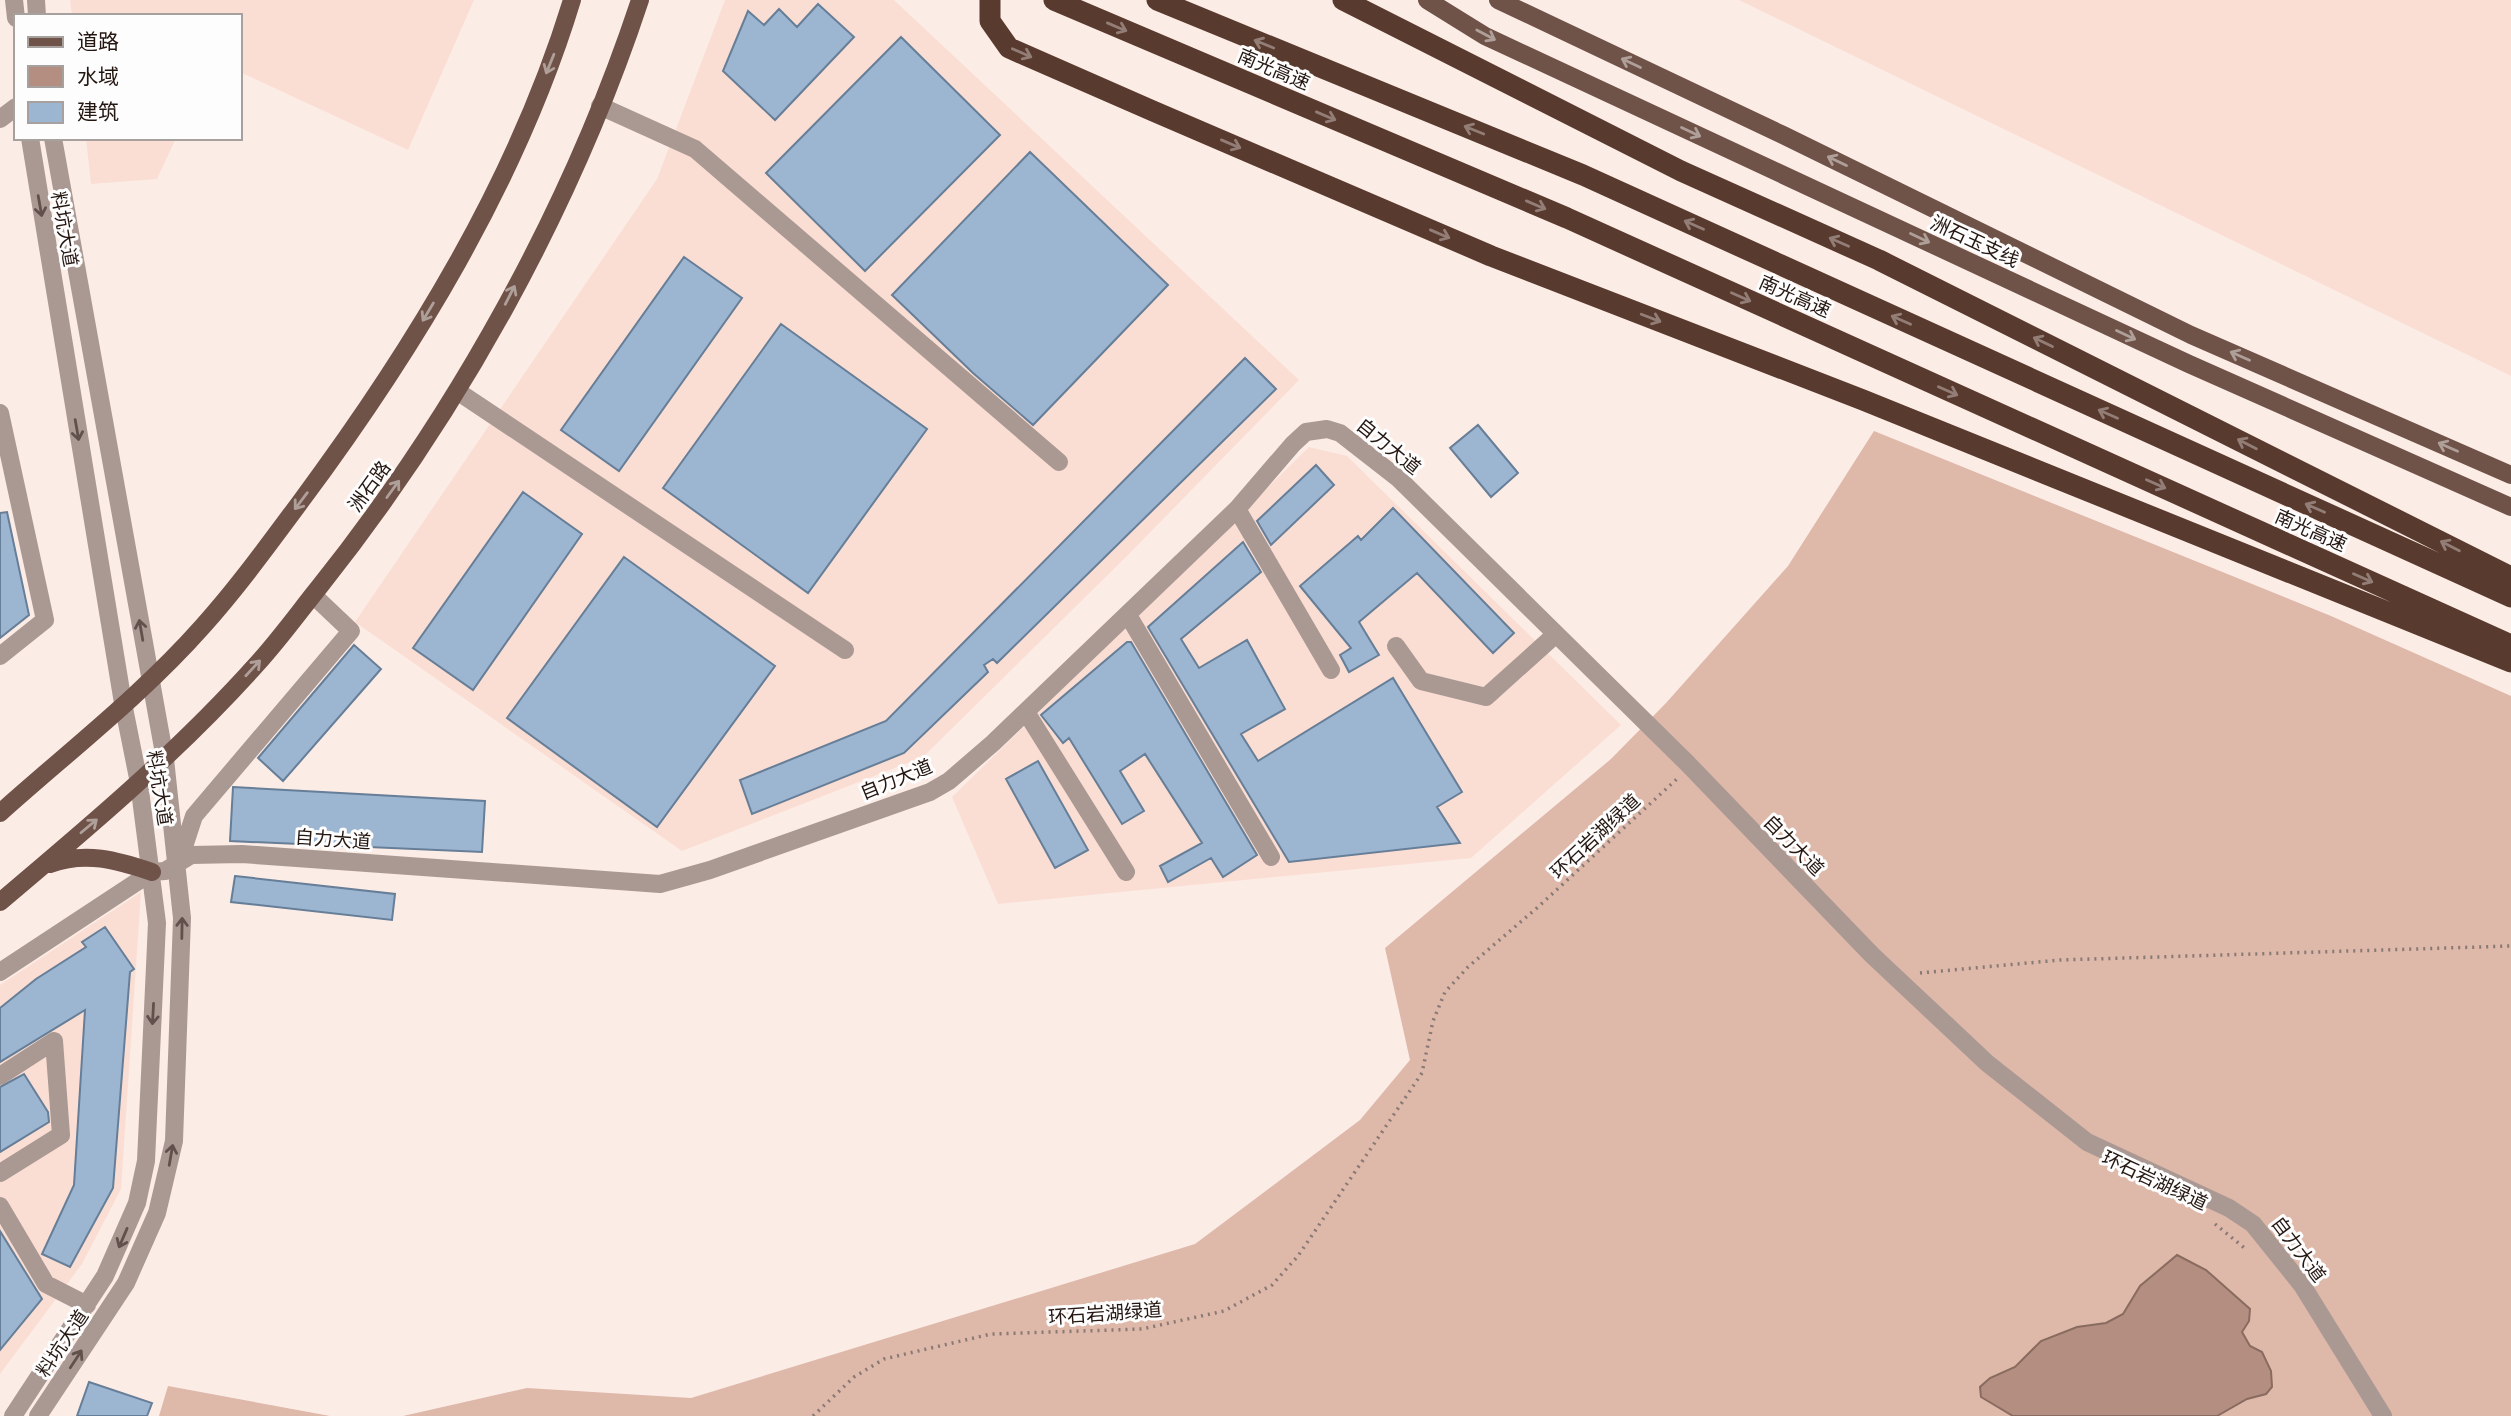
<svg xmlns="http://www.w3.org/2000/svg" width="2511" height="1416" viewBox="0 0 2511 1416" font-family="Lora,'Noto Sans SC',serif">
<rect width="100%" height="100%" fill="#fcece6"/>
<!-- built -->
<path fill="#faded3" d="M70,0H474L408,150L240,72V16H72Z
M725,0H894L1299,380L1127,556L923,757L682,851L355,622L657,179Z
M1739,0H2511V376Z
M86,138H176L157,179L91,184Z
M1309,447L1347,456L1621,725L1471,858L998,904L952,797Z
M141,892L121,1189L82,1264L0,1374V985Z"/>
<!-- forest -->
<path fill="#deb8a9" d="M1874,431L2331,616L2511,696V1416H2217L2247,1399L2266,1394L2242,1332L2249,1321C2230,1284 2214,1275 2177,1255L2129,1303L2123,1314L2106,1323L2077,1327L2041,1341L2014,1367L1990,1378L1980,1387L1981,1397L2013,1416H403L527,1388L691,1398L1195,1244L1360,1120L1410,1060L1385,948L1611,759L1666,703L1788,566Z
M168,1386L330,1416H159Z"/>
<!-- water -->
<path fill="#b48f81" stroke="#896b5f" stroke-width="2" d="M2177,1255L2206,1270L2250,1309L2249,1321L2242,1332L2250,1346L2262,1352L2271,1371L2272,1387L2266,1394L2247,1399L2217,1416H2013L1981,1397L1980,1387L1990,1378L2015,1367L2041,1341L2077,1327L2106,1323L2123,1314L2140,1286Z"/>
<!-- building -->
<path fill="#9cb5d1" stroke="#667e97" stroke-width="2" d="M818,4L854,37L775,120L723,71L748,11L764,25L779,9L797,27Z
M901,37L1000,135L865,271L766,173Z
M1030,152L1168,285L1033,425L973,373L892,295Z
M684,257L742,298L619,471L561,430Z
M781,324L927,429L808,593L663,488Z
M1245,358L1276,389L997,663L993,659L984,665L988,672L904,753L752,814L740,780L886,721Z
M1478,425L1518,473L1491,497L1450,448Z
M1316,465L1334,485L1271,545L1257,521Z
M523,492L582,534L473,690L413,648Z
M1393,508L1514,633L1493,653L1417,573L1359,622L1379,655L1349,672L1340,655L1351,648L1300,586L1358,536L1361,540Z
M7,512L29,615L0,638V513Z
M1243,542L1261,572L1181,639L1199,668L1247,640L1285,709L1241,734L1258,761L1393,678L1462,792L1437,807L1460,843L1289,862L1148,627Z
M624,557L775,666L657,827L507,718Z
M1127,642H1131L1257,855L1223,877L1211,858L1168,882L1160,866L1202,843L1145,754L1120,771L1144,811L1122,824L1069,738L1063,743L1041,715Z
M354,645L381,669L283,781L258,758Z
M1038,761L1088,850L1055,868L1006,779Z
M233,787L485,801L482,852L230,841Z
M235,876L395,894L392,920L231,902Z
M105,927L134,969L130,972L113,1188L70,1267L42,1254L74,1185L85,1010L0,1062V1008L36,979L86,947L82,942Z
M24,1074L48,1112L49,1122L0,1152V1087Z
M0,1231L42,1299L0,1350Z
M89,1382L152,1403L147,1416H77Z"/>
<g fill="none" stroke-linecap="round" stroke-linejoin="round">
<!-- path -->
<path stroke="#887974" stroke-width="3.5" stroke-dasharray="2 5" stroke-linecap="butt" d="M1920,973L2060,960L2511,946
M2215,1224L2247,1250
M813,1416L854,1377L884,1359L991,1334L1142,1329L1224,1311L1272,1285L1298,1256L1422,1073L1433,1021L1445,992L1468,967L1538,907L1678,778"/>
<!-- minor -->
<path stroke="#aa9993" stroke-width="18" d="M14,0L16,18
M36,0L37,16
M600,106L695,149L1059,462
M0,119L16,107
M457,391L845,650
M0,413L45,620L0,656
M1237,509L1331,670
M1128,615L1271,857
M1396,646L1421,681L1486,697L1556,634
M1026,712L1126,872
M180,859L194,816L351,631L313,595
M0,972L152,872L165,871L191,855L242,854L660,884L710,870L930,792L949,781L993,743L1237,509L1293,444L1306,432L1327,429L1340,433L1399,479L1688,764L1872,955L1987,1063L2087,1142L2229,1208L2253,1224L2302,1285L2383,1416
M0,1076L54,1041L61,1135L0,1173
M0,1206L46,1284L87,1305
M13,1416L105,1276L137,1203L146,1161L157,923L139,783L123,703L30,138
M38,1416L126,1283L157,1213L174,1141L182,918L165,759L53,138"/>
<!-- major -->
<path stroke="#6f5248" stroke-width="18" d="M1427,0L1485,36L2189,364L2511,507
M1498,0L1783,135L2191,335L2511,475
M0,813C68,752 142,695 203,626C238,587 269,544 301,501C413,350 517,181 572,0
M50,864C85,851 117,860 152,872
M0,902C89,827 178,752 256,665C279,640 299,612 320,586C457,414 571,209 640,0"/>
<!-- highway -->
<path stroke="#593a2e" stroke-width="21" d="M990,0V21L1009,48L1153,111L1491,256L1863,400L2511,662
M1054,0L1567,218L2511,645
M1157,0L1583,175L2511,597
M1343,0L1681,171L1879,260L2511,577"/>
</g>
<!-- one-way arrows -->
<defs><path id="oneway-shaft" d="M-6 0H5M1.5-3L5.5 0L1.5 3" fill="none" stroke-width="1.6" stroke-linecap="round" stroke-linejoin="round" transform="scale(1.75)"/></defs>
<g stroke="#927e76">
<use href="#oneway-shaft" transform="translate(1117 27) rotate(23)"/>
<use href="#oneway-shaft" transform="translate(1264 44) rotate(-158)"/>
<use href="#oneway-shaft" transform="translate(1022 53) rotate(24)"/>
<use href="#oneway-shaft" transform="translate(1326 116) rotate(23)"/>
<use href="#oneway-shaft" transform="translate(1474 130) rotate(-158)"/>
<use href="#oneway-shaft" transform="translate(1231 144) rotate(23)"/>
<use href="#oneway-shaft" transform="translate(1536 205) rotate(23)"/>
<use href="#oneway-shaft" transform="translate(1694 225) rotate(-156)"/>
<use href="#oneway-shaft" transform="translate(1440 234) rotate(23)"/>
<use href="#oneway-shaft" transform="translate(1839 242) rotate(-156)"/>
<use href="#oneway-shaft" transform="translate(1741 297) rotate(24)"/>
<use href="#oneway-shaft" transform="translate(1651 318) rotate(21)"/>
<use href="#oneway-shaft" transform="translate(1901 320) rotate(-156)"/>
<use href="#oneway-shaft" transform="translate(2043 342) rotate(-154)"/>
<use href="#oneway-shaft" transform="translate(1948 391) rotate(24)"/>
<use href="#oneway-shaft" transform="translate(2108 414) rotate(-156)"/>
<use href="#oneway-shaft" transform="translate(2247 444) rotate(-153)"/>
<use href="#oneway-shaft" transform="translate(2156 484) rotate(24)"/>
<use href="#oneway-shaft" transform="translate(2315 508) rotate(-156)"/>
<use href="#oneway-shaft" transform="translate(2450 546) rotate(-153)"/>
<use href="#oneway-shaft" transform="translate(2363 578) rotate(24)"/>
</g>
<g stroke="#af9f99">
<use href="#oneway-shaft" transform="translate(1486 35) rotate(28)"/>
<use href="#oneway-shaft" transform="translate(1631 63) rotate(-155)"/>
<use href="#oneway-shaft" transform="translate(550 64) rotate(112)"/>
<use href="#oneway-shaft" transform="translate(1691 132) rotate(25)"/>
<use href="#oneway-shaft" transform="translate(1837 161) rotate(-154)"/>
<use href="#oneway-shaft" transform="translate(1920 238) rotate(25)"/>
<use href="#oneway-shaft" transform="translate(510 295) rotate(-63)"/>
<use href="#oneway-shaft" transform="translate(428 312) rotate(121)"/>
<use href="#oneway-shaft" transform="translate(2126 335) rotate(25)"/>
<use href="#oneway-shaft" transform="translate(2240 356) rotate(-156)"/>
<use href="#oneway-shaft" transform="translate(2448 447) rotate(-156)"/>
<use href="#oneway-shaft" transform="translate(393 489) rotate(-54)"/>
<use href="#oneway-shaft" transform="translate(301 501) rotate(127)"/>
<use href="#oneway-shaft" transform="translate(253 668) rotate(-47)"/>
<use href="#oneway-shaft" transform="translate(89 826) rotate(-40)"/>
</g>
<g stroke="#60514c">
<use href="#oneway-shaft" transform="translate(40 206) rotate(80)"/>
<use href="#oneway-shaft" transform="translate(77 430) rotate(80)"/>
<use href="#oneway-shaft" transform="translate(141 630) rotate(-100)"/>
<use href="#oneway-shaft" transform="translate(182 928) rotate(-89)"/>
<use href="#oneway-shaft" transform="translate(153 1014) rotate(93)"/>
<use href="#oneway-shaft" transform="translate(171 1155) rotate(-80)"/>
<use href="#oneway-shaft" transform="translate(123 1238) rotate(113)"/>
<use href="#oneway-shaft" transform="translate(76 1359) rotate(-57)"/>
</g>
<g text-anchor="middle" stroke-width="6" stroke-linejoin="round" paint-order="stroke">
<!-- street labels -->
<g font-size="19" fill="#241611" stroke="#fdfdfd">
<text transform="translate(1274 69) rotate(23)" y="7">南光高速</text>
<text transform="translate(65 229) rotate(80)" y="7">料坑大道</text>
<text transform="translate(1975 241) rotate(25)" y="7">洲石玉支线</text>
<text transform="translate(1795 296) rotate(24)" y="7">南光高速</text>
<text transform="translate(1389 446) rotate(39)" y="7">自力大道</text>
<text transform="translate(369 486) rotate(-54)" y="7">洲石路</text>
<text transform="translate(2311 530) rotate(24)" y="7">南光高速</text>
<text transform="translate(896 779) rotate(-22)" y="7">自力大道</text>
<text transform="translate(160 788) rotate(81)" y="7">料坑大道</text>
<text transform="translate(1595 836) rotate(-43)" y="7">环石岩湖绿道</text>
<text transform="translate(333 839) rotate(4)" y="7">自力大道</text>
<text transform="translate(1794 845) rotate(45)" y="7">自力大道</text>
<text transform="translate(2155 1180) rotate(25)" y="7">环石岩湖绿道</text>
<text transform="translate(2299 1249) rotate(53)" y="7">自力大道</text>
<text transform="translate(1105 1313) rotate(-4)" y="7">环石岩湖绿道</text>
<text transform="translate(62 1343) rotate(-56)" y="7">料坑大道</text>
</g>
</g>
<!-- legend -->
<rect x="14" y="14" width="228" height="126" fill="#fdfdfd" stroke="#a6a19f" stroke-width="2"/>
<rect x="28" y="37" width="35" height="10" fill="#6f5248" stroke="#a6a19f" stroke-width="2"/>
<text x="77" y="49" font-size="21" fill="#241611">道路</text>
<rect x="28" y="66" width="35" height="21" fill="#b48f81" stroke="#a6a19f" stroke-width="2"/>
<text x="77" y="84" font-size="21" fill="#241611">水域</text>
<rect x="28" y="102" width="35" height="21" fill="#9cb5d1" stroke="#a6a19f" stroke-width="2"/>
<text x="77" y="119" font-size="21" fill="#241611">建筑</text>
</svg>
